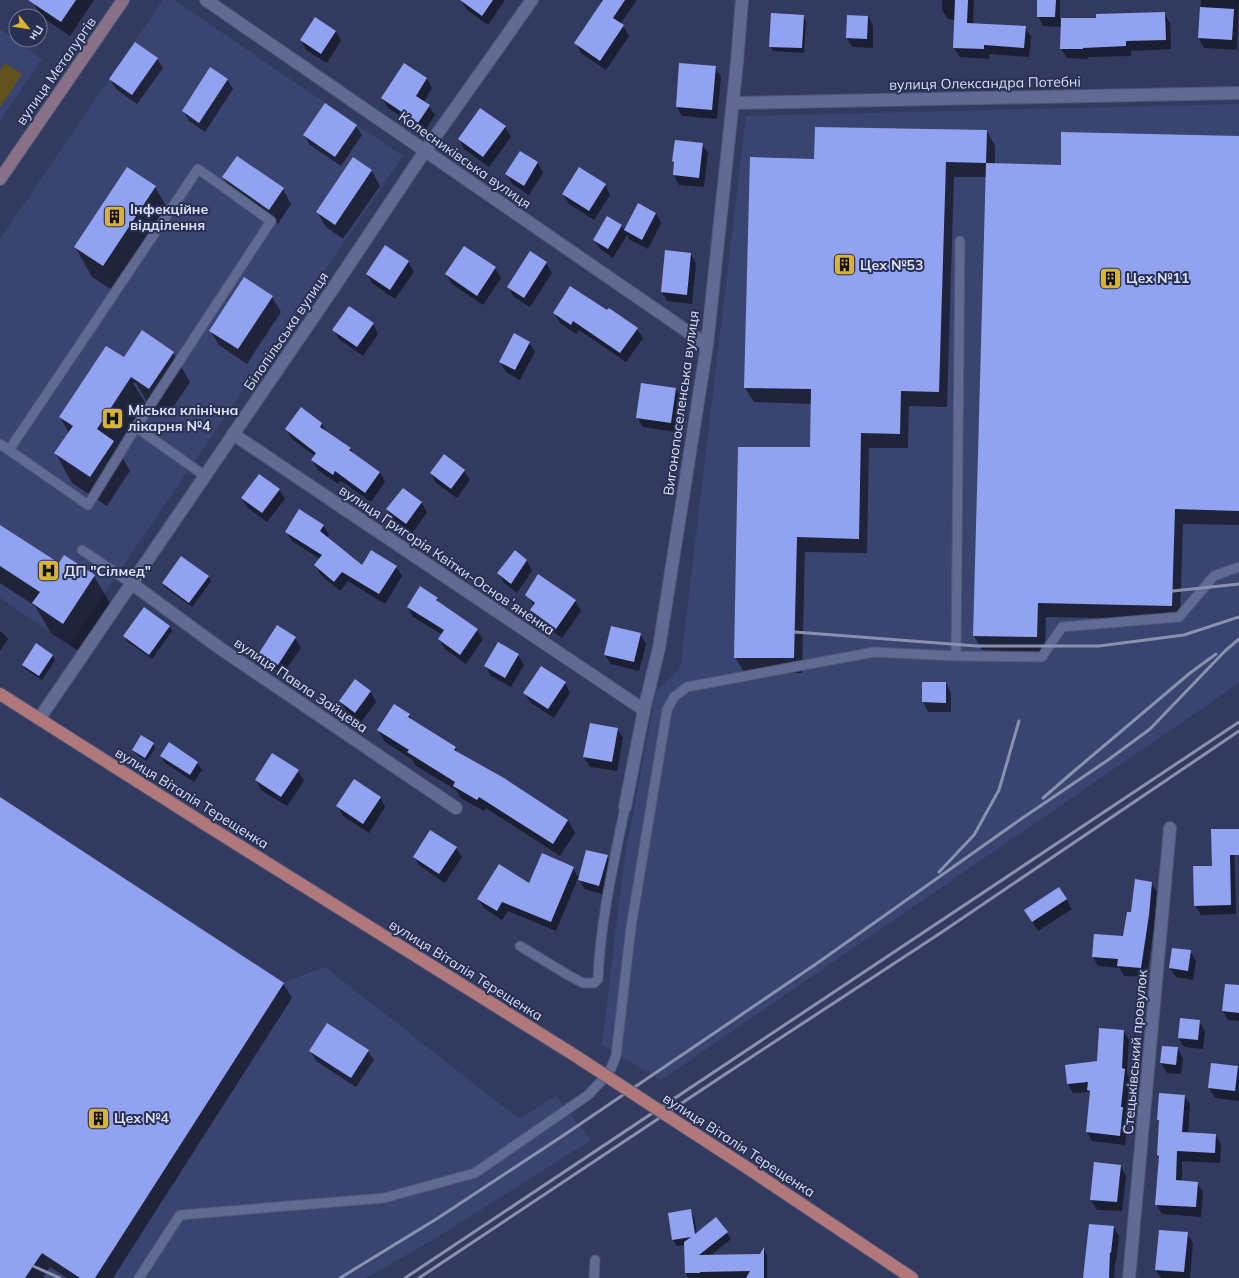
<svg xmlns="http://www.w3.org/2000/svg" width="1239" height="1278" viewBox="0 0 1239 1278" font-family="Mulish,sans-serif">
<rect width="100%" height="100%" fill="#323a60"/>
<!-- built -->
<path fill="#3a4470" d="M163,0H174L403,156L69,645L0,598V239Z
M0,29L42,59L0,120Z
M1239,104V683L661,1080L602,1045L624,861L656,691L680,669L746,116Z
M0,797L284,982L325,967L519,1119L556,1096L591,1140L436,1238L366,1278H0Z"/>
<!-- green -->
<path fill="#62531d" d="M5,63L22,74L0,107V71Z"/>
<!-- shadow -->
<path fill="#0007" d="M35,0H94L70,36L42,17L33,2Z
M461,0H505L488,25L467,10Z
M600,0H637L620,24L623,26L629,36L606,70L581,53L576,43L603,2Z
M942,0H974L973,24L1025,27L1031,37L1029,57L989,54V59L960,57L954,48L955,20L948,19L942,10Z
M1038,0H1060V19H1097L1164,13L1170,23L1171,49L1131,51V56L1088,57V59L1067,58L1061,49L1062,27L1043,26L1038,16Z
M1201,0H1239L1237,50L1204,48L1199,38Z
M803,16L806,21L804,53L773,51L770,46Z
M868,16L873,26V48L852,47L847,38Z
M336,31L341,41L327,63L306,50L301,40Z
M157,59L163,68L137,104L116,89L110,79Z
M404,64L427,79L432,88L424,102L429,106L435,115L424,132L388,108L382,98Z
M715,67L721,77L717,119L682,116L677,107Z
M227,79L233,89L205,132L189,121L183,111Z
M356,126L362,135L341,166L310,145L305,136Z
M505,127L511,137L489,167L464,149L459,139Z
M987,131L995,146V164L1062,166L1239,137V525L1183,524L1180,620L1046,617L1045,652L982,650L974,636L987,177H954L947,407L909,406L908,448H869L867,553L805,552L802,673L744,672L735,657L811,448L812,404L754,402L745,388L815,160Z
M702,144L708,153L704,187L679,185L674,175Z
M521,152L538,163L543,173L529,195L512,184L507,174Z
M354,159L372,171L380,186L343,239L326,227L317,212Z
M223,177L283,189L291,204L278,224L232,192Z
M605,185L610,195L594,220L569,204L563,194Z
M155,187L172,216L120,295L92,277L75,247Z
M638,204L656,213L661,223L648,249L630,240L627,235L613,258L600,249L594,240L621,225L625,231Z
M530,253L546,263L552,273L530,307L514,297L508,287Z
M691,254L696,264L692,304L667,301L662,292Z
M408,262L414,272L395,299L373,284L367,274Z
M495,268L501,278L483,305L452,284L446,274Z
M272,297L281,312L247,364L219,345L210,331Z
M554,313L637,329L643,338L626,362L579,330L576,334L560,323Z
M373,324L378,334L363,356L339,339L334,330Z
M142,332L173,353L190,382L166,418L150,407L136,383H133L148,407L119,451L130,471L107,506L72,483L56,454L69,433L60,417L124,359Z
M529,342L535,352L520,380L506,372L500,362Z
M676,389L681,398L676,432L643,427L637,418Z
M301,409L322,424L327,433L350,448L353,453L380,472L385,482L371,502L341,481L338,484L318,470L312,460L315,456L292,439L286,429Z
M464,471L470,480L457,498L436,483L431,473Z
M279,489L285,499L267,522L248,508L242,499Z
M403,489L422,503L427,513L412,533L393,519L387,509Z
M323,525L329,535L327,538L362,566H396L402,576L385,604L348,581L340,591L321,575L315,565L320,559L292,541L286,532Z
M0,526L59,565L64,556L94,576L111,605L80,652L51,633L35,606L0,583Z
M515,552L527,561L532,571L517,593L504,583L498,573Z
M538,575L575,601L581,611L562,638L537,620L531,610L534,606L527,595Z
M208,576L211,581L192,607L166,588L163,583Z
M437,598L439,603L477,630L483,639L466,664L445,649L439,639L443,635L413,617L408,607Z
M169,626L172,631L152,659L127,641L124,636Z
M0,631L5,635L8,639L0,651Z
M640,634L646,644L639,671L611,664L605,655Z
M295,638L301,648L283,674L266,662L260,653Z
M499,644L518,655L524,665L511,687L491,676L486,666Z
M53,656L55,660L42,680L25,669L23,665Z
M355,681L371,692L376,702L361,722L346,711L340,701Z
M565,683L570,693L554,718L530,702L525,693Z
M946,683L951,693V712H928L923,702Z
M409,715L413,722L455,748L458,754L504,779L568,820L575,833L560,856L486,808L484,811L461,798L456,790L415,765L412,759L385,742L378,730Z
M617,729L623,738L617,771L590,767L584,757Z
M153,744L155,748L147,761L136,754L133,750Z
M161,756L197,763L202,770L194,782L165,763Z
M298,771L304,781L287,806L261,790L256,780Z
M380,797L385,807L369,833L343,816L338,806Z
M0,798L283,983L292,998L113,1278H67L50,1267L43,1278H0Z
M1234,840L1236,914L1201,915L1195,905L1213,867Z
M456,848L462,857L445,883L420,866L414,857Z
M607,856L613,866L605,895L585,889L578,878L556,931L508,911L502,920L484,908L478,899L530,884L573,868L579,879Z
M1151,882L1157,892L1154,926L1147,977L1124,976L1120,968L1098,966L1093,957L1123,937L1131,913Z
M1066,899L1072,909L1038,931L1031,920Z
M1190,951L1196,961L1193,980L1176,977L1170,968Z
M1239,986V1021L1228,1020L1223,1011Z
M1199,1021L1205,1031L1203,1049L1184,1047L1179,1038Z
M1123,1030L1129,1040L1127,1073L1130,1079L1126,1114L1128,1117L1125,1145L1092,1141L1087,1132L1091,1095L1089,1092L1073,1093L1068,1084L1098,1062Z
M1177,1048L1183,1058L1181,1074L1167,1073L1161,1063Z
M310,1051H368L374,1060L356,1087L316,1061Z
M1212,1064L1238,1067L1239,1069V1101L1215,1098L1209,1088Z
M1185,1096L1190,1105L1188,1134L1216,1135L1221,1145L1220,1163L1182,1161V1181L1197,1183L1203,1192L1201,1217L1162,1214L1156,1204L1159,1158L1158,1155L1160,1123L1158,1119Z
M1121,1166L1126,1176L1122,1211L1097,1210L1091,1200Z
M690,1210L694,1217L697,1234L716,1218L731,1239L710,1256L761,1255L764,1249L767,1255V1278H688L686,1273L685,1245L677,1246L673,1240L669,1214Z
M1114,1227L1119,1237L1116,1262H1115L1114,1278H1084Z
M1187,1233L1193,1243L1190,1278H1161L1156,1270Z"/>
<!-- building -->
<path fill="#91a3f0" d="M28,0H76L61,22Z
M460,0H493L482,16Z
M603,0H625L613,18L624,25L600,61L574,43Z
M955,0H968L967,23L1026,26L1024,48L984,45V49L953,48Z
M1037,0H1056L1055,17H1037Z
M1200,7L1234,9L1232,40L1198,38Z
M1165,12L1166,40L1126,41V46L1083,48V49H1060L1061,18H1096V14Z
M771,13L804,15L802,48L769,47Z
M847,15L868,16L867,39L846,38Z
M315,17L336,31L321,54L300,40Z
M135,42L158,58L132,95L109,79Z
M404,63L427,78L416,96L430,105L418,123L381,98Z
M679,63L716,66L712,110L676,107Z
M210,67L228,79L199,123L182,111Z
M325,103L357,125L335,157L303,135Z
M480,108L506,126L483,157L458,139Z
M815,127L987,130L986,163L946,162L939,392L901,391L900,434L861,433L859,539L797,537L794,658H734L738,447H810L811,389L744,388L750,157L814,159Z
M1061,132L1239,136V511L1175,509L1172,606L1038,603L1037,637L973,636L986,163L1061,165Z
M675,140L703,143L699,178L673,175L674,162L672,161Z
M520,151L538,162L524,186L505,174Z
M237,156L284,188L269,210L222,177Z
M353,157L372,170L335,225L316,212Z
M127,167L156,186L103,266L74,247Z
M579,167L606,184L589,211L562,194Z
M638,203L656,213L642,240L624,230Z
M607,216L622,225L608,249L593,240Z
M385,245L409,261L390,290L366,274Z
M464,246L496,267L477,296L445,274Z
M665,250L691,253L687,295L661,292Z
M530,251L547,262L524,298L507,287Z
M244,277L273,296L238,349L209,331Z
M570,286L607,310L609,308L638,328L620,353L573,321L571,325L553,313Z
M349,306L374,323L357,347L332,330Z
M142,330L174,352L149,389L131,377L97,429L114,441L90,477L54,453L73,426L59,417L106,346L124,357Z
M514,333L530,342L515,370L499,362Z
M641,383L676,388L671,423L636,418Z
M301,407L322,423L320,427L351,448L349,450L380,472L365,493L335,471L333,475L311,460L316,453L285,429Z
M444,454L465,470L451,489L430,473Z
M259,474L280,489L262,513L241,498Z
M403,488L422,502L406,524L386,509Z
M299,509L324,525L320,531L362,565L371,550L397,566L379,594L342,572L334,582L314,565L322,555L285,532Z
M0,525L59,563L64,555L95,575L63,624L32,603L40,592L0,566Z
M515,550L527,560L511,584L497,573Z
M181,556L209,576L189,603L162,583Z
M538,574L576,600L556,629L530,610L535,603L525,595Z
M420,586L438,598L436,600L478,629L460,655L438,639L444,630L407,607Z
M144,607L170,626L149,655L123,636Z
M277,625L296,637L278,665L259,653Z
M611,626L641,633L634,662L604,655Z
M498,642L519,654L505,678L484,666Z
M36,643L53,655L39,676L22,665Z
M541,666L566,682L548,709L523,693Z
M355,679L371,691L355,713L339,701Z
M922,682H946V703L922,702Z
M394,704L410,714L408,717L456,747L454,750L504,778L568,820L553,844L479,797L477,800L453,786L455,782L407,752L409,750L377,730Z
M590,723L618,728L612,762L583,757Z
M141,735L154,743L145,758L132,750Z
M169,742L198,762L190,775L160,756Z
M272,753L299,770L281,797L255,780Z
M354,779L381,797L363,824L336,806Z
M0,797L284,983L95,1278H80L42,1253L25,1278H0Z
M1211,829H1239V855H1230L1231,905L1194,906L1193,866H1212Z
M430,830L457,847L439,874L413,857Z
M586,850L608,855L599,886L578,880Z
M542,853L574,867L551,922L502,902L497,911L477,899L499,864L529,883Z
M1135,879L1152,882L1149,915L1141,968L1117,966L1118,959L1092,957L1094,934L1123,936L1127,912H1131Z
M1059,887L1067,899L1032,922L1024,910Z
M1172,948L1191,950L1188,971L1169,968Z
M1225,984L1239,985V1013L1222,1011Z
M1180,1018L1200,1020L1198,1040L1178,1038Z
M327,1023L369,1050L351,1078L309,1051Z
M1099,1028L1124,1030L1122,1068L1125,1069L1121,1107H1123L1120,1136L1086,1132L1090,1091L1087,1090L1088,1082L1067,1084L1065,1065L1097,1061Z
M1162,1046L1178,1047L1176,1065L1160,1063Z
M1211,1063L1238,1066L1235,1091L1208,1088Z
M1159,1093L1185,1095L1182,1132L1216,1134L1215,1153L1177,1151L1176,1180L1198,1182L1196,1207L1155,1205L1159,1156L1157,1155L1159,1120H1157Z
M1094,1162L1121,1165L1117,1202L1090,1200Z
M691,1209L695,1234L716,1217L728,1232L699,1255L760,1254L764,1247V1278H746L750,1271L700,1272V1273H685L684,1242L691,1237L672,1240L668,1213Z
M1089,1224L1114,1226L1111,1253L1110,1252L1109,1278H1083Z
M1159,1230L1188,1232L1184,1272L1155,1270Z"/>
<g fill="none" stroke-linecap="round" stroke-linejoin="round">
<defs>
<path id="lane" d="M136,427L271,221L198,169L9,450L88,505L136,427L205,476
M0,444L9,450
M82,550L131,583
M956,656L960,241
M520,946L568,975L583,983H594L598,979C600,922 614,862 625,807
M139,1278L180,1215L384,1198L475,1173L588,1095L609,1073L616,1056L631,927L667,710L674,697L687,687L874,652L956,656L1042,657L1062,627L1179,617L1214,576L1239,567
M594,1278L595,1260"/>
<path id="street" d="M206,0L707,345
M733,103L1239,93
M233,434L644,710
M131,583L221,649L456,808
M39,719L336,284L425,151L532,0
M625,807L644,710L659,648L707,345L737,62L742,0
M1129,1278L1170,828"/>
<path id="secondary" d="M0,179L123,0"/>
<path id="primary" d="M0,694L211,828L571,1053
M749,1169L912,1278"/>
</defs>
<!-- lane casing -->
<use href="#lane" stroke="#4f5675" stroke-width="11"/>
<!-- street casing -->
<use href="#street" stroke="#4f5675" stroke-width="14"/>
<!-- secondary casing -->
<use href="#secondary" stroke="#4f5675" stroke-width="14"/>
<!-- primary casing -->
<use href="#primary" stroke="#4f5675" stroke-width="14"/>
<!-- lane -->
<use href="#lane" stroke="#606a93" stroke-width="9"/>
<!-- street -->
<use href="#street" stroke="#606a93" stroke-width="12"/>
<!-- secondary -->
<use href="#secondary" stroke="#887187" stroke-width="12"/>
<!-- primary -->
<use href="#primary" stroke="#b1787b" stroke-width="12"/>
<!-- rail -->
<path stroke="#8a91af" stroke-width="3" d="M1173,591L1239,584
M795,632L977,646H1099L1184,635L1239,617
M1043,798L1073,772L1190,673L1216,654
M939,872L974,835L999,790L1019,721
M33,1266L60,1278
M340,1278L438,1218L564,1135L816,964L1021,819L1108,760L1150,729L1225,651L1239,639
M405,1278L1239,722
M419,1278L724,1075L939,934L1239,731"/>
<defs>
<path id="primary-bridge" d="M571,1053L749,1169"/>
</defs>
<!-- primary-bridge casing -->
<use href="#primary-bridge" stroke="#4f5675" stroke-width="14" stroke-linecap="butt"/>
<!-- primary-bridge -->
<use href="#primary-bridge" stroke="#b1787b" stroke-width="12"/>
</g>
<!-- icons -->
<defs>
<symbol id="building-square" viewBox="-11 -11 22 22"><rect x="-9" y="-9" width="18" height="18" rx="4" fill="#d7b434" stroke="#283054"/><path d="M-4-6H4V6H1V3H-1V6H-4ZM-2.5-4.3h1.7v1.8h-1.7ZM.8-4.3h1.7v1.8H.8ZM-2.5-1h1.7V.8h-1.7ZM.8-1h1.7V.8H.8Z" fill="#111"/></symbol>
<symbol id="hospital-square" viewBox="-11 -11 22 22"><rect x="-9" y="-9" width="18" height="18" rx="4" fill="#d7b434" stroke="#283054"/><path d="M-5-5h3v3.5h4V-5h3V5h-3V1.5h-4V5h-3Z" fill="#111"/></symbol>
</defs>
<g fill-rule="evenodd">
<use href="#building-square" x="102" y="204" width="25" height="25"/>
<use href="#building-square" x="832" y="252" width="25" height="25"/>
<use href="#building-square" x="1098" y="266" width="25" height="25"/>
<use href="#hospital-square" x="100" y="406" width="25" height="25"/>
<use href="#hospital-square" x="36" y="558" width="25" height="25"/>
<use href="#building-square" x="86" y="1106" width="25" height="25"/>
</g>
<g text-anchor="middle" stroke-width="4" stroke-linejoin="round" paint-order="stroke">
<!-- street labels -->
<g font-size="14" fill="#d9e0f7" stroke="#283054">
<text transform="translate(56 71) rotate(-55)" y="5">вулиця Металургів</text>
<text transform="translate(985 83) rotate(-1)" y="5">вулиця Олександра Потебні</text>
<text transform="translate(465 160) rotate(35)" y="5">Колесниківська вулиця</text>
<text transform="translate(286 331) rotate(-56)" y="5">Білопільська вулиця</text>
<text transform="translate(681 403) rotate(-82)" y="5">Вигонопоселенська вулиця</text>
<text transform="translate(447 560) rotate(34)" y="5">вулиця Григорія Квітки-Основʼяненка</text>
<text transform="translate(301 685) rotate(34)" y="5">вулиця Павла Зайцева</text>
<text transform="translate(192 798) rotate(32)" y="5">вулиця Віталія Терещенка</text>
<text transform="translate(466 970) rotate(32)" y="5">вулиця Віталія Терещенка</text>
<text transform="translate(1135 1052) rotate(-85)" y="5">Стецьківський провулок</text>
<text transform="translate(739 1145) rotate(33)" y="5">вулиця Віталія Терещенка</text>
</g>
<!-- poi labels -->
<g font-size="14" font-weight="bold" fill="#d9e0f7" stroke="#283054" text-anchor="start">
<text x="130" y="214">Інфекційне<tspan x="130" dy="16">відділення</tspan></text>
<text x="860" y="270">Цех №53</text>
<text x="1126" y="283">Цех №11</text>
<text x="128" y="415">Міська клінічна<tspan x="128" dy="16">лікарня №4</tspan></text>
<text x="64" y="576">ДП "Сілмед"</text>
<text x="114" y="1123">Цех №4</text>
</g>
</g>
<!-- north arrow -->
<g transform="translate(28 28) rotate(120)"><circle r="19" fill="#283054" stroke="#6f7695"/>
<path d="M0-3L7 15L0 10L-7 15Z" fill="#d7b434"/>
<text y="-6" font-size="11" font-weight="bold" text-anchor="middle" fill="#d9e0f7">Пн</text>
</g>
</svg>
